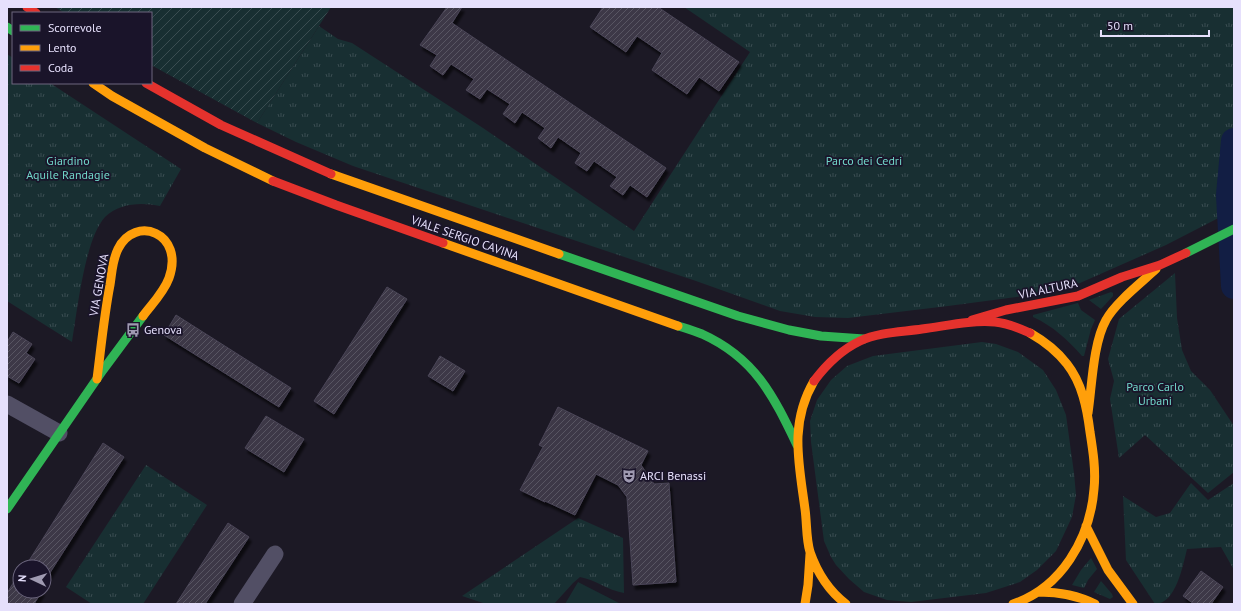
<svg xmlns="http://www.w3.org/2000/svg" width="1241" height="611" viewBox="0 0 1241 611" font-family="'PT Sans',sans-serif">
<defs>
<pattern id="grass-tufts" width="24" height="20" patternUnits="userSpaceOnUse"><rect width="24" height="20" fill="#182f32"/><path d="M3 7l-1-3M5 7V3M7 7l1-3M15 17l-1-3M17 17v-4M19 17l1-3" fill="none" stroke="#3a4d51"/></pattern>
<pattern id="garden-furrows" width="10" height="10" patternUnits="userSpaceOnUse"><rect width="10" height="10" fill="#182f32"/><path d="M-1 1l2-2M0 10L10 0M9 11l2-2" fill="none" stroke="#3a4d51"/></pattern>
<pattern id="building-hatch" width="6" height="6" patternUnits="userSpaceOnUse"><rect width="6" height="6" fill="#3c3846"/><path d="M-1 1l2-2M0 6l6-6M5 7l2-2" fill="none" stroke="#585462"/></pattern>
<filter id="shadow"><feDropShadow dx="2.5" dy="4.5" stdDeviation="1" flood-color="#0009"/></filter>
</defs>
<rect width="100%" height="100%" fill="#1c1925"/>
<!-- grass -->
<path fill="url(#grass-tufts)" d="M684,7H1234V210L1166,245L1080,283L1024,296L948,306L848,318L815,317L780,311L696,281L353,166L296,142L257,123L319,26L338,39L352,43L483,128L634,231L750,52Z
M7,54L13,58V83H50L181,169L160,206C142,202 119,203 105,217C85,238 77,312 72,342L7,301Z
M1175,273L1177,318L1182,350L1191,371L1210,390L1234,426V472L1208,493L1145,435L1119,458L1110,399L1114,381L1108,359L1119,319Z
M1111,292L1113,293V296L1101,309L1089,300Z
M1078,303L1081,310L1095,320L1091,329L1084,356H1082C1068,340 1053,326 1033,317V315Z
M982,342L996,344L1018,352L1043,370L1056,390L1066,415L1074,473L1076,495L1072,517L1056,551L1037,570L1020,582L986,593L911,602L887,600L864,592L849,579L836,565L831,557L824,541L811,442L810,421L817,400L831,380L847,366L873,356Z
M146,465L207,505L143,604H92L66,587Z
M1191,483L1208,500L1234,483V570L1221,547L1187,549C1183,565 1176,604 1155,604L1126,560L1123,496L1156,517L1170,513Z
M578,518L623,538L624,593C607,590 596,580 580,577L573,583L554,604H486L462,596Z
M1091,558L1097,569L1088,580L1084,588L1072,585L1081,570Z
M1101,581L1112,594L1113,597L1110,599L1094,592Z"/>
<!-- garden -->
<path fill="url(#garden-furrows)" d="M55,7H331L257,123L151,65V13H64Z"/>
<!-- pitch -->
<path fill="#182f32" d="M578,582L621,604H565Z"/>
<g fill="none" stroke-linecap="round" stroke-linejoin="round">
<!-- river -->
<path stroke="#121e44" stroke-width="26" d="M1234,141L1229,195L1234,286"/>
</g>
<!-- building -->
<path fill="url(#building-hatch)" stroke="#4a4557" filter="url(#shadow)" d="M447,7H462L452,23L666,168L647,197L630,185L623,195L610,186L617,177L594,161L587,171L575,163L581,153L558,137L551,148L538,138L545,128L522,112L515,123L503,114L510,104L487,89L480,99L466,90L474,79L451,64L443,75L430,66L437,55L420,45Z
M603,7H658L739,62L719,91L699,77L687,94L652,70L662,53L637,36L626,52L590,27Z
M387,287L407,299L334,414L314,401Z
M176,315L291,388L279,407L164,335Z
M13,332L32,344L26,353L35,359L19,383L7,376V342Z
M440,356L465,371L453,391L428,376Z
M558,407L648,451L641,465L654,484L669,483L676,582L633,585L627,497L618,485L596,474L575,515L545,501V502L520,490L543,447L539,445Z
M266,416L304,439L284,472L245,448Z
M103,443L124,457L44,582V567H25Z
M228,523L249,537L205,604H176Z
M1201,571L1223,587L1211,604H1194L1183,596Z
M20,572V591H42L34,604H7V593Z"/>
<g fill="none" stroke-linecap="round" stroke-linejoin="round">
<!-- street -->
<path stroke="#524f65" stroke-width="17" d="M7,404L59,433
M242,604L275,554"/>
<!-- fast -->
<path stroke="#30b455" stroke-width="9" d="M7,27L13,31
M1186,253L1234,229
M559,254L738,316L789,330L821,336L864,339
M678,326C686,328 694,331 702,334C755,358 773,395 797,445
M7,509L103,370L143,316"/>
<!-- slow -->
<path stroke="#ff9f0a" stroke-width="9" d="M93,83L112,96L205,148L273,181
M331,174L559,254
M443,243L678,326
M97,379C101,348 104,316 110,285C112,273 112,261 118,249C135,214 185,233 169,278C164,292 152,304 143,316
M814,381C789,424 799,463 805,509C807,523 806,539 810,552C817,572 829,591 846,604
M1088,413C1092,386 1093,343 1106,320C1115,303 1142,282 1156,269
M1086,526L1108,570L1133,604
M1039,592C1059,592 1077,595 1095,604
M805,604L808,585L810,554
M1013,604C1061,588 1090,539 1094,489C1096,470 1093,451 1090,432C1087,408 1082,383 1067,364C1057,351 1044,341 1030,333"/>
<!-- jam -->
<path stroke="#e5322d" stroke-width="9" d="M27,7L36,13
M146,83L221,125L331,174
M273,181L336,205L443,243
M972,320L1006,310L1078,296L1122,277L1160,265L1186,253
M814,381C826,365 841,350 860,341C879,332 902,332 922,329C946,326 970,320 995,322C1007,323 1019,328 1030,333"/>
</g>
<!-- icons -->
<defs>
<symbol id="bus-bare" viewBox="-9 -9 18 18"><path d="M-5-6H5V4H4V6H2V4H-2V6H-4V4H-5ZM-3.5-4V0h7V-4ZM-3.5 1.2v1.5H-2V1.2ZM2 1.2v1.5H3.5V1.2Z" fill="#9f9ab1" stroke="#1a142a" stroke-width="2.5" paint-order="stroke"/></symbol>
<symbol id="theatre-bare" viewBox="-9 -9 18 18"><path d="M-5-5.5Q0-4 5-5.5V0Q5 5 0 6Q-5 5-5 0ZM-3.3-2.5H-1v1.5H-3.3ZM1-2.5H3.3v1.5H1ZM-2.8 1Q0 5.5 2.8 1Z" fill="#9f9ab1" stroke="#1a142a" stroke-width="2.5" paint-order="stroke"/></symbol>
</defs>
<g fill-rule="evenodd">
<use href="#bus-bare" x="123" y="320" width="20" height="20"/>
<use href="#theatre-bare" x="619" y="466" width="20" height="20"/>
</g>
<g text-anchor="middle" stroke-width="3.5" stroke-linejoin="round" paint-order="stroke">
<!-- park labels -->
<g font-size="12" fill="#71d7c9" stroke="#1a142a">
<text x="68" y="165">Giardino<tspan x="68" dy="14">Aquile Randagie</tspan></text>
<text x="864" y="165">Parco dei Cedri</text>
<text x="1155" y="391">Parco Carlo<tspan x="1155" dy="14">Urbani</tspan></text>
</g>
<!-- street labels -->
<g font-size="12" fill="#e6e0fc" stroke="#1a142a">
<text transform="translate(465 238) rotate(19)" y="4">VIALE SERGIO CAVINA</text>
<text transform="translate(99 285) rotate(-80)" y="4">VIA GENOVA</text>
<text transform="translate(1048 289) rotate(-12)" y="4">VIA ALTURA</text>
</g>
<!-- poi labels -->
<g font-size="12" fill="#e6e0fc" stroke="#1a142a" text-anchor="start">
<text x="144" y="334">Genova</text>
<text x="640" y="480">ARCI Benassi</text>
</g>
</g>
<!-- border -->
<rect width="1241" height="611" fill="none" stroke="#e6e0fc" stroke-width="16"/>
<!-- legend -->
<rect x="12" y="12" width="140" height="72" fill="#1a142a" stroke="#6c667e"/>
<rect x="20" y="25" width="20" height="6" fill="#30b455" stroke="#6c667e"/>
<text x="48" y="32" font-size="12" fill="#e6e0fc">Scorrevole</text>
<rect x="20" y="45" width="20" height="6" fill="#ff9f0a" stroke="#6c667e"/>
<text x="48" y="52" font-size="12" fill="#e6e0fc">Lento</text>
<rect x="20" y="65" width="20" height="6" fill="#e5322d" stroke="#6c667e"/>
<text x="48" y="72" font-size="12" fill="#e6e0fc">Coda</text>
<!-- north arrow -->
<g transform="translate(32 579) rotate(274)"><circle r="19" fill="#1a142a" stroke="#6c667e"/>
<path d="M0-3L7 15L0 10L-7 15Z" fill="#9f9ab1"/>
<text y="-6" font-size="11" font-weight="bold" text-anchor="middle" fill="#e6e0fc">N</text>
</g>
<!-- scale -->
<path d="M1101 30v6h108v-6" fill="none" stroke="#e6e0fc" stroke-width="2"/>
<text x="1107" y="30" font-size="12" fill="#e6e0fc" stroke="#1a142a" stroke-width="3" paint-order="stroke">50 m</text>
</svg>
